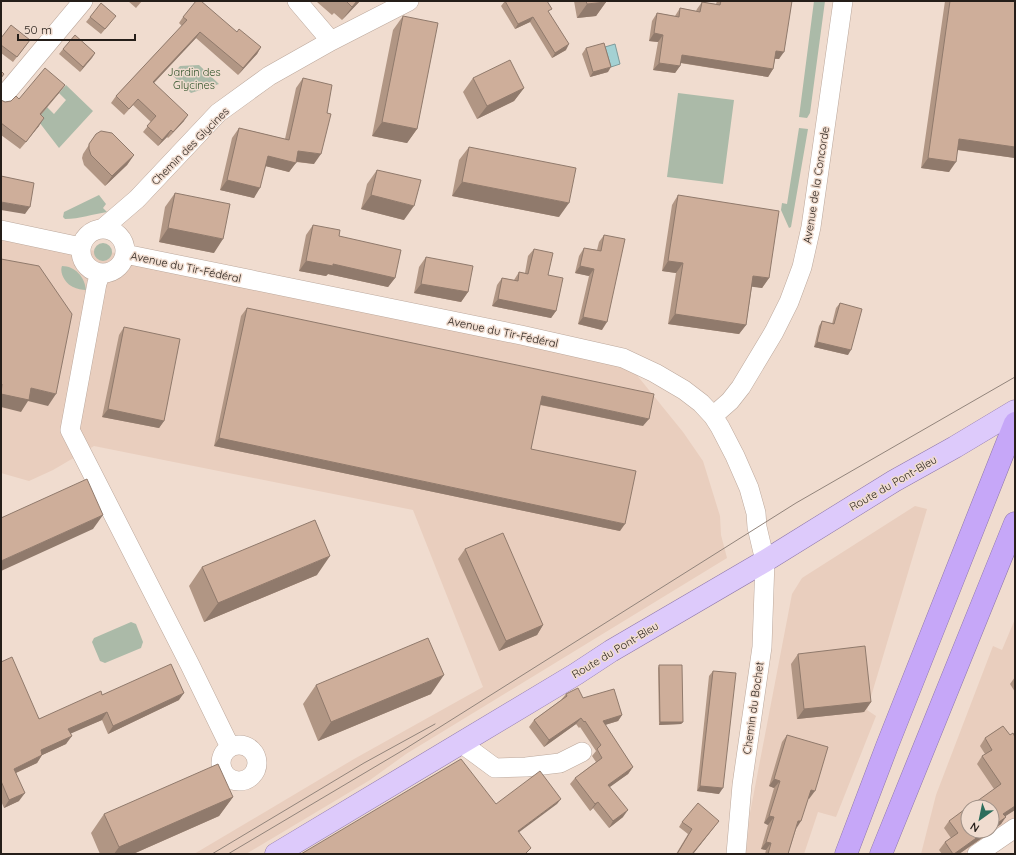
<svg xmlns="http://www.w3.org/2000/svg" width="1016" height="855" viewBox="0 0 1016 855" font-family="Quicksand,sans-serif">
<rect width="100%" height="100%" fill="#f0dccf"/>
<!-- built -->
<path fill="#e9cebe" fill-rule="evenodd" d="M1,240L125,254L623,358L683,432L703,461L720,516L721,535L727,558L406,754L370,780L246,854H194L354,759L483,687L413,510L94,446L53,470L29,481L1,473Z
M915,506L927,509L867,710L876,716L836,817L818,812L804,854H746L750,813L792,594L802,578Z
M1015,619V819L964,854H921L936,795L993,646L1002,650ZM968,807H992V831H968Z"/>
<!-- green -->
<path fill="#abbaa8" d="M814,1H825L810,113L807,118L799,117Z
M199,65L219,84L191,93L172,75L180,66Z
M66,85L93,111L59,148L36,118L47,107L54,114L66,100L59,93Z
M678,93L734,100L723,184L667,177Z
M799,128L808,129L791,227L789,228L781,210L782,203L787,204Z
M99,195L106,204L103,208L107,212C93,214 80,219 65,219L63,217L64,212Z
M94 252a9 9 0 1 1 18 0a9 9 0 1 1-18 0Z
M62,266C75,266 85,277 86,290C82,290 77,289 73,287C66,284 59,273 62,266Z
M131,622L136,624L143,642L141,648L105,663L100,661L92,642L94,638Z"/>
<!-- water -->
<path fill="#a4d1d3" stroke="#7e9b9b" d="M615,44L620,64L611,67L605,47Z"/>
<g fill="none" stroke-linecap="round" stroke-linejoin="round">
<defs>
<path id="minor" d="M297,1L331,41
M1,99L83,1
M81 251a22 22 0 1 1 44 0a22 22 0 1 1-44 0Z
M102,229L137,199L218,113L269,76L331,41L409,1
M1,230L81,247
M125,254L521,335L623,358L655,373L684,390L701,403L713,416L720,427L735,456L749,488L756,513L757,527L765,561L762,647L742,785L736,854
M101,273L97,283L70,430L190,665L230,747
M713,416L730,401L741,387L774,332L789,302L802,267L811,227L843,1
M461,743L495,768L526,767L560,763L582,752
M221 763a18 18 0 1 1 36 0a18 18 0 1 1-36 0Z
M977,854L1015,828"/>
<path id="major" d="M276,854L576,674L611,651L765,561L894,481L955,447L1015,411"/>
<path id="highway" d="M846,854L887,746L1015,423
M881,854L1015,523"/>
</defs>
<!-- minor casing -->
<use href="#minor" stroke="#bca89c" stroke-width="20"/>
<!-- major casing -->
<use href="#major" stroke="#8e77aa" stroke-width="23"/>
<!-- highway casing -->
<use href="#highway" stroke="#8e77aa" stroke-width="23"/>
<!-- minor -->
<use href="#minor" stroke="#fff" stroke-width="19"/>
<!-- major -->
<use href="#major" stroke="#ddcafb" stroke-width="22"/>
<!-- highway -->
<use href="#highway" stroke="#c6a7f8" stroke-width="22"/>
<!-- tram -->
<path stroke="#92847b" stroke-width="1" d="M212,854L364,763L435,724
M228,854L405,749L796,503L1015,377"/>
</g>
<!-- wall -->
<path fill="#b19684" d="M128,1H142L136,8Z
M318,1H360L342,20L334,13L332,15L317,2Z
M505,1L549,13L566,50L552,58L530,22L515,29L501,6Z
M574,1H606V2L596,16L577,18Z
M717,1H792L779,59H775L773,69L768,77L680,63V66L675,73L653,70L658,42L649,41L652,21L657,13L675,16L680,8L696,11L697,9L702,2L716,4Z
M945,1H1015V158L957,150L949,172L921,168Z
M403,16L417,129L407,143L372,136L393,30Z
M90,17L112,21L101,34L86,22Z
M183,17L237,32L261,47L257,54L238,75L196,38L154,83L184,121L168,138L167,137L158,146L143,132L151,122L133,105L124,115L111,103L116,96L182,26L179,23Z
M1,38L30,40L13,62L1,53Z
M586,48L608,72L590,77L582,54Z
M63,49L95,53L80,72L59,54Z
M303,78L314,164L296,162L289,172L266,166L254,198L220,190L232,138L239,128L285,139L296,88Z
M473,78L524,88L514,101L477,119L463,92Z
M65,85L59,93L41,115L39,126L20,149L1,135V100L5,102L11,101Z
M96,134L134,155L127,165L105,186L84,165L82,158L83,154Z
M469,147L559,217L452,196L459,160Z
M377,170L404,220L361,209L367,184Z
M175,193L214,253L159,242L165,207Z
M678,195L769,278L762,288L752,286L746,325L739,334L668,324L676,273L662,271L672,205Z
M313,225L339,236L395,278L388,287L328,274L326,276L299,271L306,235Z
M604,235L602,330L578,324L589,276L575,273L579,256L584,248L597,250L599,242Z
M534,249L548,275L556,311L551,318L492,306L497,285L502,278L514,280L519,272L525,273L528,256Z
M426,257L468,292L461,302L414,293L419,267Z
M840,303L848,355L814,347L819,326L822,321L832,324L836,308Z
M247,308L643,426L540,405L531,449L620,531L214,446L241,316Z
M124,327L164,421L159,428L102,417L119,335Z
M465,549L543,625L537,635L499,651L458,559Z
M202,567L317,575L204,622L189,586Z
M798,654L871,702L864,712L797,719L791,664Z
M1,662L39,719L102,695L179,700L108,734L102,720L70,733L66,744L42,755L37,763L16,773L19,801L4,808L1,801Z
M659,665L683,722L681,724L659,725L658,668Z
M713,671L719,794L697,791L709,676Z
M1015,677V692L1010,684Z
M316,685L431,694L318,741L303,704Z
M566,694L583,698L622,715L618,721L605,725L633,767L628,774L609,787L623,817L609,828L593,808L590,811L570,784L575,778L596,762L592,756L596,751L580,727L579,728L576,724L544,747L529,727L534,720L561,700Z
M1003,726L1015,810L1005,816L1001,824L992,831V807L994,789L977,764L982,756L985,754L980,746L985,738Z
M787,735L809,799L808,798L796,829L788,854H765L766,850L761,849L768,825L764,823L774,788L769,786L782,742Z
M233,797L219,816L133,854H100L91,833L104,814Z
M719,821L693,854H676L688,834L679,827L682,822Z
M949,821L968,831H992L959,854H942L939,850L945,842L951,838L944,828Z"/>
<!-- shaded-wall -->
<path fill="#907a6c" d="M357,1H360L342,20L352,7Z
M606,2L596,16L577,18L587,4Z
M533,17L530,22L515,29L518,24Z
M200,32L196,38L149,88L153,82Z
M654,33L663,35L658,42L649,41Z
M569,44L566,50L552,58L555,53Z
M261,47L257,54L238,75L243,68Z
M776,51L784,52L779,59L771,58Z
M95,53L92,58L80,72L83,67Z
M682,55L773,69L768,77L676,62Z
M659,63L680,66L675,73L653,70Z
M611,67L608,72L590,77L593,72Z
M65,85L59,93L34,122L40,114Z
M524,88L514,101L477,119L487,106Z
M188,115L184,121L168,138L173,132Z
M44,118L39,126L20,149L26,142Z
M382,122L417,129L407,143L372,136Z
M171,130L167,137L158,146L162,140Z
M959,139L1015,147V158L952,149Z
M298,151L321,154L314,164L292,161Z
M134,155L127,165L105,186L112,176Z
M268,156L296,163L289,172L261,165Z
M928,158L956,162L949,172L921,168Z
M227,180L260,188L254,198L220,190Z
M462,182L569,203L559,217L452,196Z
M371,195L414,206L404,220L361,209Z
M1,202L30,207L25,214L1,210Z
M168,228L223,239L214,253L159,242Z
M306,261L333,264L395,278L388,287L328,274L326,276L299,271Z
M668,261L683,263L676,273L662,271Z
M580,266L594,269L589,276L575,273Z
M753,276L769,278L762,288L746,286Z
M421,284L468,292L461,302L414,293Z
M498,299L556,311L551,318L492,306Z
M675,314L746,325L739,334L668,324Z
M583,317L607,322L602,330L578,324Z
M817,342L851,350L848,355L814,347Z
M31,388L56,394L48,406L28,401L21,412L1,407V394Z
M542,396L649,419L643,426L537,404Z
M108,409L164,421L159,428L102,417Z
M219,438L625,524L620,531L214,446Z
M103,515L93,529L1,571V561Z
M330,556L317,575L204,622L218,603Z
M543,625L537,635L499,651L506,641Z
M444,675L431,694L318,741L331,722Z
M184,693L179,700L108,734L113,726Z
M871,702L864,712L797,719L804,709Z
M107,712L102,720L63,737L68,729Z
M622,715L618,721L598,727L603,721Z
M581,718L576,724L544,747L549,740Z
M660,722H683L681,724L659,725Z
M72,736L66,744L36,758L41,750Z
M42,755L37,763L9,776L14,769Z
M633,767L628,774L603,792L608,785Z
M774,779L780,781L774,788L769,786Z
M700,786L723,788L719,794L697,791Z
M811,790L815,791L809,799L805,797Z
M25,793L19,801L4,808L9,800Z
M233,797L219,816L133,854H114L119,847Z
M561,799L557,804L514,836L518,831Z
M598,802L593,808L590,811L595,804Z
M1015,806V810L998,821L1003,814Z
M628,810L623,817L609,828L613,821Z
M769,816L774,817L768,825L764,823Z
M1006,817L1001,824L992,831V827Z
M719,821L693,854H692Z
M798,821H801L796,829Z
M986,831H992L959,854H954Z
M766,842L771,843L766,850L761,849Z"/>
<!-- building -->
<path fill="#ceae9a" stroke="#907a6c" d="M196,1H201L237,32L239,29L261,47L243,68L200,32L153,82L188,115L173,132L171,130L162,140L147,126L156,116L138,99L129,109L116,96L187,20L183,17Z
M346,1H357L352,7Z
M505,1H547L552,9L548,11L569,44L555,53L533,17L518,24Z
M586,1H606V2L587,4Z
M721,1H792L784,52L776,51L773,69L682,55L680,66L659,63L663,35L654,33L657,13L679,17L680,8L700,12L702,2L720,5Z
M950,1H1015V147L959,139L956,162L928,158Z
M101,3L116,16L105,29L90,17Z
M403,16L438,23L417,129L382,122Z
M11,25L30,40L17,57L1,45V38Z
M75,35L95,53L83,67L63,49Z
M604,43L611,67L593,72L586,48Z
M510,60L524,88L487,106L473,78Z
M45,68L65,85L40,114L44,118L26,142L1,123V100L5,102L11,101L16,96L19,99Z
M1,71L4,74L1,78Z
M303,78L332,85L327,113L331,114L321,154L298,151L296,163L268,156L260,188L227,180L239,128L289,140Z
M101,131L112,133L134,155L112,176L91,155L89,149V144L96,134Z
M469,147L576,168L569,203L462,182Z
M377,170L421,180L414,206L371,195Z
M1,176L34,183L30,207L1,202Z
M175,193L230,204L223,239L168,228Z
M678,195L779,211L769,278L753,276L746,325L675,314L683,263L668,261Z
M313,225L340,230L339,236L401,250L395,278L333,264V266L306,261Z
M604,235L625,239L607,322L583,317L594,269L580,266L584,248L601,251Z
M534,249L553,253L548,275L563,278L556,311L498,299L502,278L518,281L519,272L528,274Z
M426,257L473,266L468,292L421,284Z
M1,259L39,266L72,314L56,394L31,388L29,400L1,394L2,384L1,383Z
M840,303L862,309L851,350L817,342L822,321L834,324Z
M247,308L654,394L649,419L542,396L531,449L636,471L625,524L219,438Z
M124,327L180,339L164,421L108,409Z
M87,479L103,515L1,561V518Z
M315,520L330,556L218,603L202,567Z
M503,533L543,625L506,641L465,549Z
M428,638L444,675L331,722L316,685Z
M865,646L871,702L804,709L798,654Z
M12,657L39,719L101,691L102,695L171,664L184,693L113,726L107,712L68,729L72,736L41,750L42,755L14,769L25,793L9,800L1,781V662Z
M659,665H682L683,722H660Z
M713,671L736,673L723,788L700,786Z
M578,688L583,698L614,689L622,715L603,721L633,767L608,785L628,810L613,821L598,802L595,804L575,778L602,758L597,749L601,745L585,721L584,722L581,718L549,740L534,720L567,696L566,694Z
M1003,726L1010,735L1013,733L1015,737V806L1003,814L1006,817L992,827V807H969L1001,784L982,756L992,750L985,738Z
M787,735L828,747L815,791L811,790L801,821H798L788,854H768L771,843L766,842L774,817L769,816L780,781L774,779Z
M461,759L496,804L540,771L561,799L518,831L531,848L525,854H301Z
M218,764L233,797L119,847L104,814Z
M698,803L719,821L692,854H677L692,829L682,822Z
M968,807V831H986L954,854H953L945,842L958,833L949,821Z"/>
<g text-anchor="middle" stroke-width="3" stroke-linejoin="round" paint-order="stroke">
<!-- park labels -->
<g font-size="11" fill="#30532a" stroke="#f0dccf">
<text x="194" y="76">Jardin des<tspan x="194" dy="13">Glycines</tspan></text>
</g>
<!-- street labels -->
<g font-size="11" fill="#251e19" stroke="#f0dccf">
<text transform="translate(190 146) rotate(-45)" y="4">Chemin des Glycines</text>
<text transform="translate(816 185) rotate(-81)" y="4">Avenue de la Concorde</text>
<text transform="translate(186 267) rotate(12)" y="4">Avenue du Tir-Fédéral</text>
<text transform="translate(503 332) rotate(12)" y="4">Avenue du Tir-Fédéral</text>
<text transform="translate(893 483) rotate(-30)" y="4">Route du Pont-Bleu</text>
<text transform="translate(615 650) rotate(-31)" y="4">Route du Pont-Bleu</text>
<text transform="translate(753 708) rotate(-82)" y="4">Chemin du Bochet</text>
</g>
</g>
<!-- border -->
<rect width="1016" height="855" fill="none" stroke="#251e19" stroke-width="4"/>
<!-- north arrow -->
<g transform="translate(980 819) rotate(213)"><circle r="19" fill="#f0dccf" stroke="#9f9086"/>
<path d="M0-3L7 15L0 10L-7 15Z" fill="#2d6e5c"/>
<text y="-6" font-size="11" font-weight="bold" text-anchor="middle" fill="#251e19">N</text>
</g>
<!-- scale -->
<path d="M18 34v6h117v-6" fill="none" stroke="#251e19" stroke-width="2"/>
<text x="24" y="34" font-size="12" fill="#251e19" stroke="#f0dccf" stroke-width="3" paint-order="stroke">50 m</text>
</svg>
